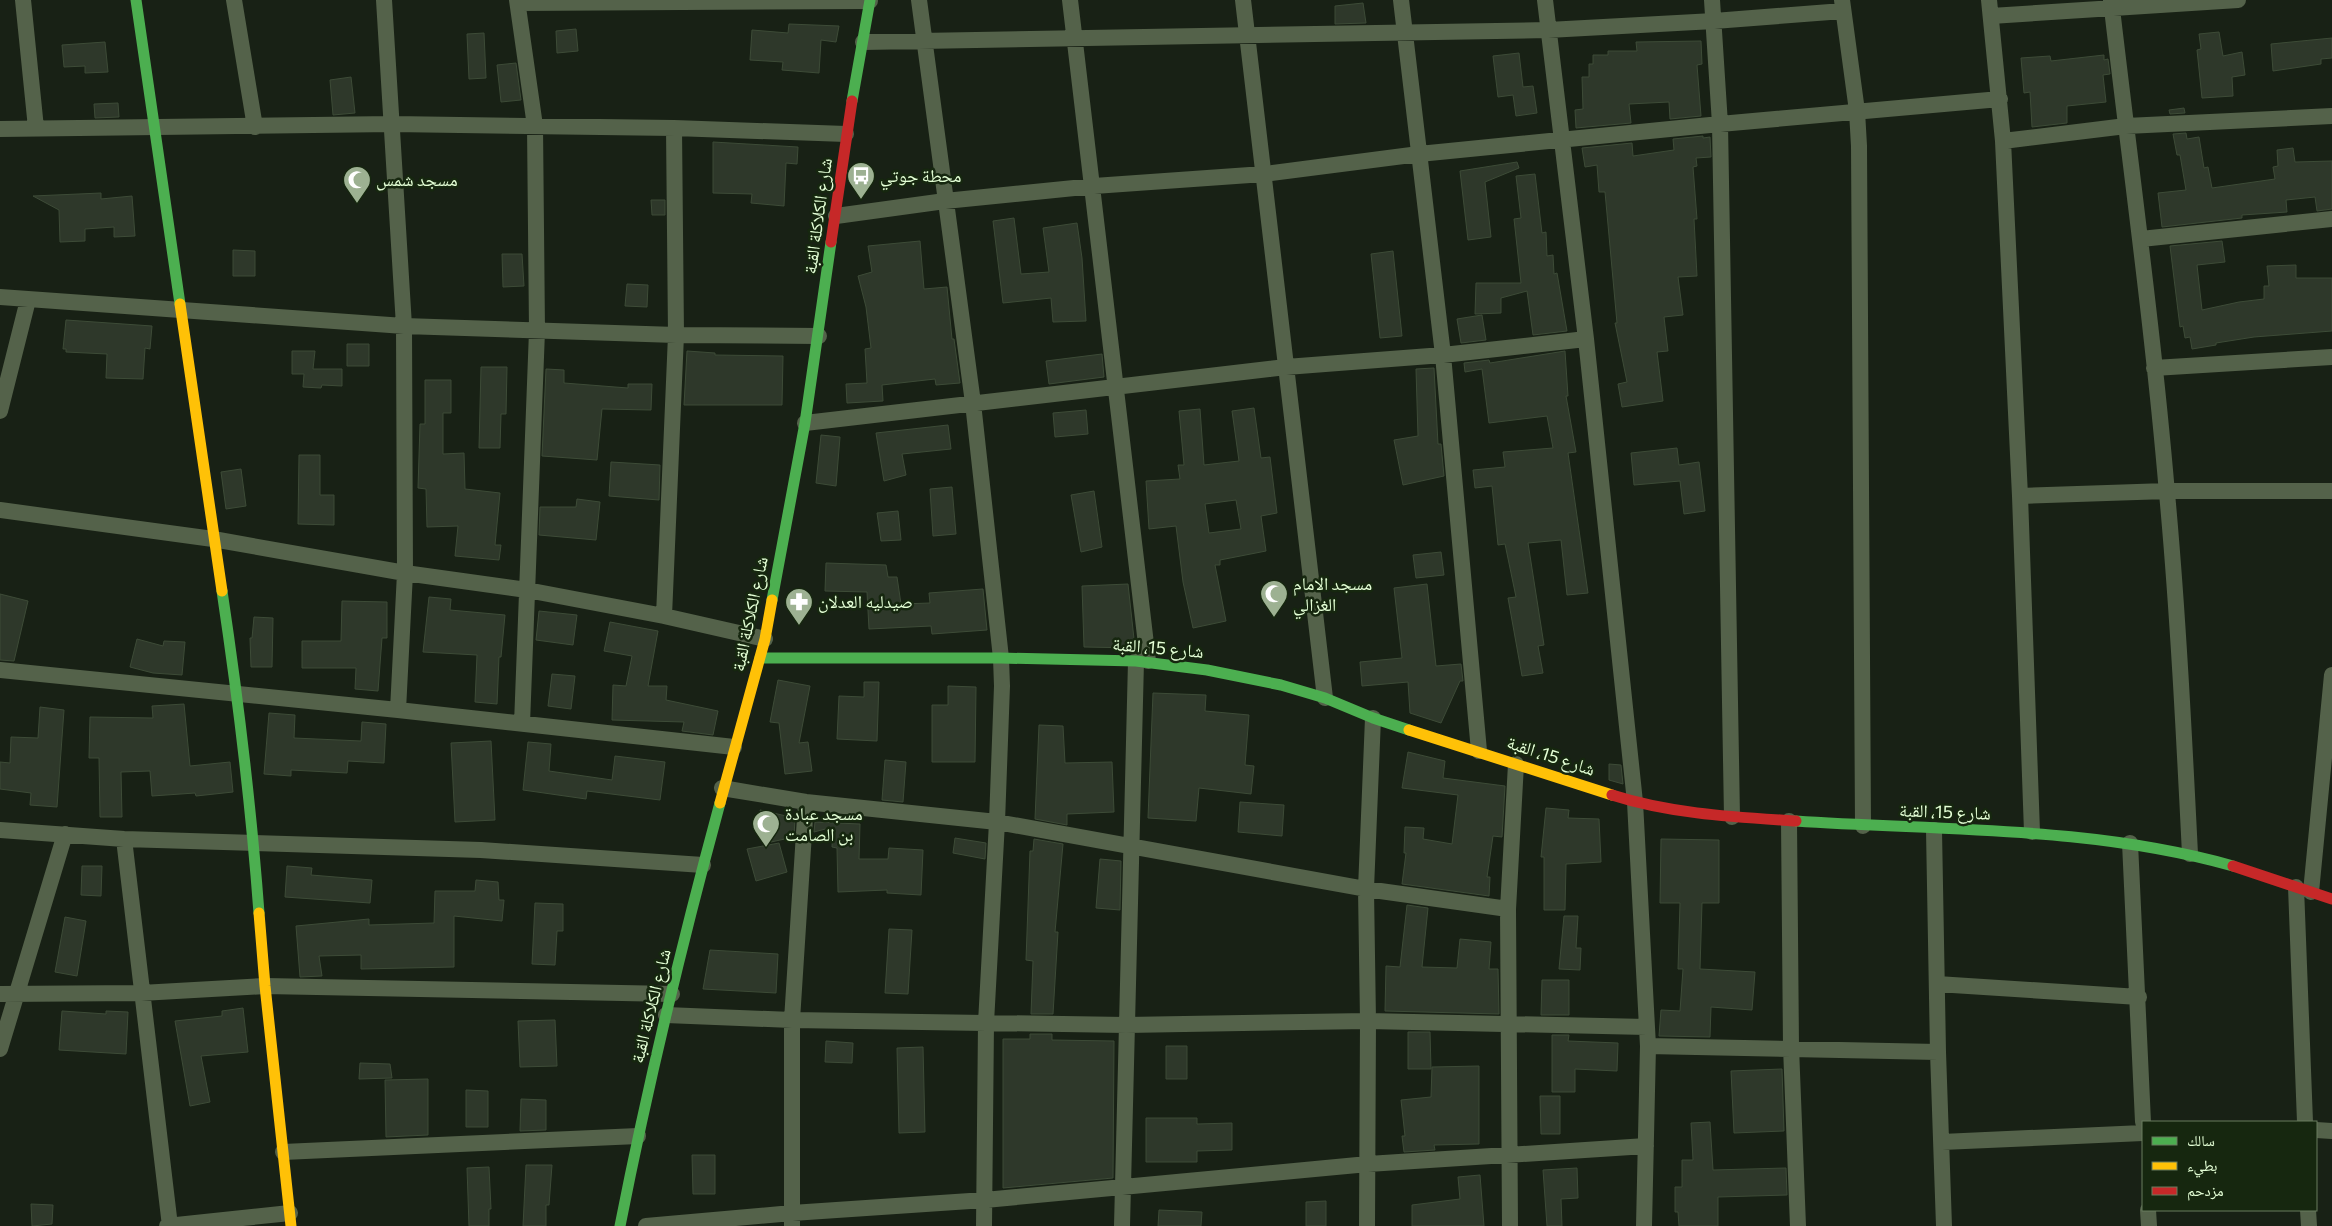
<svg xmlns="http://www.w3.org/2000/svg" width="2332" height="1226" viewBox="0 0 2332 1226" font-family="Commissioner,'Noto Naskh Arabic',sans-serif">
<rect width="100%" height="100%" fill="#182115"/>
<!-- building -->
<path fill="#2e382a" stroke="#3d4b37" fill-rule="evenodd" d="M1363,3L1366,23L1335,24V6Z
M789,24L839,26L836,42L821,40L819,73L782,70L783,62L750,60L752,30L788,33Z
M576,29L578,51L557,53L556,31Z
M2219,32L2223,56L2242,52L2245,75L2232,77L2233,96L2202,98L2197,50L2201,49L2199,34Z
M484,33L486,78L469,79L467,34Z
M2332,38V58L2321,59V64L2273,71L2271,44Z
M1701,41L1702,64L1697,65L1701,116L1670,119L1669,102L1629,104L1631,123L1576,128L1575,110L1583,109L1582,77H1589V64H1593V55H1608V51H1637L1636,42Z
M105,42L108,72L85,73V66L64,67L62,45Z
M1519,53L1523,87L1533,86L1537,113L1516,116L1513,95L1498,97L1493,56Z
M2104,55V60L2108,59L2110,74L2103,75L2106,102L2067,106V123L2032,127L2030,92L2024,93L2021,58L2050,56L2051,61Z
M516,63L521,100L501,102L497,65Z
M351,77L355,113L333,115L330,80Z
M118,103L119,117L95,118L94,104Z
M2184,108L2185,113L2170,114L2169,110Z
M2186,133L2187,139L2199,137L2204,168L2208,167L2212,188L2275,179L2273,167L2278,166L2277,150L2293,148L2295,162L2332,161V209L2317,211L2315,197L2286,200L2287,212L2242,215V218L2162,227L2158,193L2186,190L2180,155H2177L2173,134Z
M1703,136V138L1710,137L1711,157L1696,158L1697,166L1693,167L1697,219H1694L1697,276L1678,277L1683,315L1664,317L1668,351L1657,352L1663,401L1622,407L1618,384L1627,382L1615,323H1617L1605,192H1599L1597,165L1585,167L1582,148L1632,143L1633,156L1674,150L1673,139Z
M713,142L798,147L797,164L786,163L784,206L751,203L752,194L713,193Z
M1517,162L1519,168L1485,182L1491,237L1468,240L1460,171Z
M1535,174L1542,233L1546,232L1547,256L1553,255L1554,274L1557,273L1567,331L1533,335L1527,291L1501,298V313L1475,314L1476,283H1521L1514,219L1521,218L1516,176Z
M101,193V199L132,196L135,236L114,237V227L85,229V241L60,242L59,210L33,196Z
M651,200H665V215H652Z
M1014,218L1021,274L1049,272L1043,228L1077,223L1082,258L1086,321L1053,322L1051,298L1003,303L993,221Z
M920,241L924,289L947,287L952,339H954L960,383L936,385L935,379L882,385L883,401L847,403L846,384L867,383L865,349L871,348L866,307L858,276L872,272L868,246Z
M2222,241L2225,262L2197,265L2202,310L2239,302L2264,299V286H2269L2267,266L2296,265V278H2332V331L2254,337L2216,343V345L2192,349L2190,337L2185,338L2183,326L2180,327L2170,246Z
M233,250L255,251V276H233Z
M1393,251L1402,336L1380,338L1371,254Z
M502,254H522L524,286L503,287Z
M627,284L648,285L647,307L625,306Z
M1482,315L1486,340L1461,343L1457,319Z
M66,320L152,326L150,349L145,348L143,379L106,378L107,354L66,352V349H63Z
M347,344H369V366H347Z
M292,351H315L313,369H342V386L322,385L321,388L303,387L304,374H292Z
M687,351L715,353V355L783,356L782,405H684Z
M1565,351L1568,396H1566L1576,452L1568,453L1588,593L1567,595L1561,540L1528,543L1544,645L1538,646L1543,673L1522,676L1508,598L1516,597L1505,544L1498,545L1492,486L1475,488L1473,470L1505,467L1503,452L1553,448L1547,416L1489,423L1482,369L1465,372L1464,363L1489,360L1490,363Z
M1102,354L1104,377L1049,384L1046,361Z
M481,367H507L506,414H501L500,448H479Z
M1434,368L1438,444H1441L1444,476L1403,485L1394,440L1418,436L1416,369Z
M546,369L564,370V383L628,388V384H652L651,410L602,409L597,460L542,456Z
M425,380H451V413H443V454L464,453L465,489L500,493L495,545H501L499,560L455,556L458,526L427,527L426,489L418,488L420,424H425Z
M1254,408L1261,458L1270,457L1277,513L1261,516L1266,551L1220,560V565H1215L1226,621L1193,628L1183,582L1176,526L1149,529L1146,481L1180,479L1178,465H1184L1179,411L1200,409L1204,465L1239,461L1232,411ZM1236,500L1241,529L1209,533L1205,504Z
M1086,410L1088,434L1055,437L1053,413Z
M948,425L951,449L902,454L906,475L884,481L876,433Z
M821,435L840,437L836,486L816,483Z
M1677,448L1679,465L1699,462L1705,511L1684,514L1680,481L1634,485L1631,453Z
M299,455H320V495H334V525L298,524Z
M611,462L660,465L659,500L609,496Z
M241,469L246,506L226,509L221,472Z
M952,487L956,534L933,536L930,489Z
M1094,491L1102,547L1081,552L1071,495Z
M577,499L600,502L596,540L539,535L540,507H576Z
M898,511L901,540L881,541L877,513Z
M1441,552L1444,575L1416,578L1413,555Z
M826,563L886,565L888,577H897L901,604L930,603L929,593L983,589L987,630L932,634L931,626L869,629L867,592L825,591Z
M1128,584L1135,648L1084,647L1082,586Z
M1427,584L1436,666L1461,664L1463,681H1460L1441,723L1410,713L1408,682L1362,686L1360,662L1402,658L1394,588Z
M0,594L28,601L14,661L0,660Z
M429,597L451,599L450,610L505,615L501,657H499L497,704L475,702L477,655L423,652Z
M342,601L387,602V638H382L378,691L355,689L356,668H302V641H341Z
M539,611L577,615L573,645L536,640Z
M254,617L273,618L272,667H251L250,638H252Z
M610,622L658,631L648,686H667L666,700L718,711L713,735L682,731L684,722L612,720L613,685L626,686L632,656L604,651Z
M137,639L163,646L164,641L185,642L182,675L153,673L130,667Z
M552,674L575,676L571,709L548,706Z
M778,680L810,686L799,743L808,742L812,771L785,774L779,723L770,722Z
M864,682H879L877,741L837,739L839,696L864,697Z
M948,686L976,687L975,762H932V705H948Z
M1153,693L1206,695L1205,711L1249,715L1245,765L1254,766L1251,794L1199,788L1196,821L1148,818Z
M184,704L190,766L230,762L233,792L196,796L195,793L152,796L150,771L121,772L122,817H100L99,758H89L90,717L153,718L152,706Z
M40,707L64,710L57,807L30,805L31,793L0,789V762L10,763L11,737L38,738Z
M269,713L295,715L294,738L361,741L362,722L386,724L384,763L348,761L347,773L291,770V776L264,774Z
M1039,725L1063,726L1065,763L1112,762L1114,812L1067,814V825L1035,819Z
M491,741L495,820L455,822L451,743Z
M528,742L551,744L549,771L612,780L615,756L665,762L660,800L587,791L586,799L523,790Z
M1408,752L1445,761L1443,778L1505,786L1502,837L1493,836L1487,877H1490L1489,896L1402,884L1406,853H1404L1405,827L1424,828L1423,839L1452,844L1458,795L1402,788Z
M885,760L906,762L903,802L882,800Z
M1609,764L1621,765L1623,784L1609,780Z
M1240,802L1284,805L1282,836L1238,832Z
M1546,808L1569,810L1568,818L1599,819L1601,862L1566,864L1565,910H1544V857H1541Z
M760,810L795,818L794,837L771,842Z
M815,822L860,824L859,859H888L889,848L923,850L921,895L887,893V890L838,892L837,848L832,847L833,827L814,832Z
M955,838L986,843L985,859L953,853Z
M1034,839L1063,844L1055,932H1058L1053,1014H1031L1033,961L1026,960L1030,851H1033Z
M1661,839L1719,840V903H1702L1700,969L1755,972L1752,1010L1711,1007L1710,1037L1659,1036L1661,1010L1680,1011L1683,969H1678L1680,903H1660Z
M779,843L787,872L756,881L747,849Z
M1100,859L1121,861L1120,910L1096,908Z
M82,866H102L101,896L81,895Z
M287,866L312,868L311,875L372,880L370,903L285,897Z
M476,880L498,882L499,900H504L502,921L454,916V967L361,969V955L319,956L322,976L300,977L296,926L369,919V925L434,923L435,891H475Z
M535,903L563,904V931H557L555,965L532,964Z
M1407,905L1428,908L1422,967L1457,968L1460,939L1491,942L1489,969H1498L1499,1014L1385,1011L1386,966L1400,967Z
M1564,916H1578L1576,948H1581L1580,970L1559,969Z
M65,917L86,921L77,976L55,972Z
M889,929L912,930L908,994L885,993Z
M710,950L778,954L776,993L703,989Z
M1542,980H1569V1015H1541Z
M243,1008L248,1052L201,1056L210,1102L190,1106L175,1021L222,1016V1011Z
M62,1011L106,1014V1011L128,1012L126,1054L59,1050Z
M555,1020L557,1066L520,1067L518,1021Z
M1408,1032H1430L1431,1069H1408Z
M1030,1034H1052V1040L1114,1041L1113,1178L1003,1188V1039H1030Z
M1552,1035H1569L1568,1041L1618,1043L1617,1071L1575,1069V1092H1552Z
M826,1041L853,1043L852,1063L825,1062Z
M1166,1046H1187V1079H1166Z
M923,1047L925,1132L899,1133L897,1048Z
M360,1063L390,1064L392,1078L359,1079Z
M1479,1066V1144L1434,1145L1435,1150L1404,1152L1402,1136H1405L1401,1100L1431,1097L1432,1067Z
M1782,1069L1784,1131L1734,1133L1731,1071Z
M428,1079V1135L386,1137L385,1080Z
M466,1090L488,1091V1127H466Z
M1540,1096H1560V1134H1541Z
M521,1099L546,1100V1130L520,1131Z
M1146,1118H1197V1124L1232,1123V1150L1197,1151V1162H1146Z
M1710,1122L1713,1170L1786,1168L1787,1195L1718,1197V1226H1679L1678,1212H1675V1187H1682V1160H1693L1691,1123Z
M692,1155H715V1194H693Z
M526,1165H552L549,1205H546V1226H523Z
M489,1167L491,1209H489V1226H469L467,1168Z
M1577,1168L1578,1198L1561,1199L1562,1226H1547L1543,1170Z
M1480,1175L1484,1226H1412V1205L1460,1199L1458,1177Z
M1326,1201V1226H1306V1202Z
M31,1204L53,1205L52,1224L32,1226Z
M1159,1210L1202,1212L1201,1226H1158Z"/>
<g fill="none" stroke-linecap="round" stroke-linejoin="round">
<!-- street -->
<path stroke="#54624a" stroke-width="16" d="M23,0L36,128
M234,0L255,127
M384,0L404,326L405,573L398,710
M517,0L535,126L537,331L522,724
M919,0L973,403L1001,658L1002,686L997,822L986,1023L984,1226
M1070,0L1148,661
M1243,0L1325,698
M1401,0L1443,355L1479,751
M1545,0L1586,339L1635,802L1648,1046L1644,1226
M1712,0L1720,124L1732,817
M1842,0L1857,111L1859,146L1863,826
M1989,0L2003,141L2020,496L2032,832
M2111,0C2130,164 2153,328 2167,493C2178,613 2184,734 2190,854
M518,3L870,1
M1991,16L2238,0
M863,42L1548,30L1714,21L1843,11
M0,129L393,124L674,128L846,134
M2003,141L2126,126L2332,116
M836,216L945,201L1094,186L1264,174L1419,154L1720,124L2000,99
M2141,239L2332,219
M0,297L404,326L676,335L819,336
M2154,368L2332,357
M0,411L28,300
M805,423L1286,367L1443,355L1586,339
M2020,496L2167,491H2332
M0,510L213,539L405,573L527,590L664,616L765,639
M664,616L676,335L674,128
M0,670L398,710L734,747
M722,788L806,802L997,822L1366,889L1508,909
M1789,821L1791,1047L1798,1226
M0,830L124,839L481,850L703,865
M1934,830L1938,1052L1944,1226
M124,839L170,1226
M2130,843L2143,1122
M2296,887L2305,1122
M2311,892L2332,675
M1937,984L2139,997
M0,994L141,993L265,986L672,994
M666,1015L792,1020L1126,1025L1368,1021L1647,1027
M1648,1046L1938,1052
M0,1049L65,834
M2316,1130L2332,1131
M1942,1142L2143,1133
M283,1152L638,1136
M2148,1210L2149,1226
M2308,1210L2309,1226
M167,1226L290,1213
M646,1226L792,1213L985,1200L1368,1164L1646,1146
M792,1226V1020L806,802
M1122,1226L1136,661
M1367,1226L1368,1021L1366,889L1373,718
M1510,1226L1508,909L1516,764"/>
<!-- fast -->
<path stroke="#4caf50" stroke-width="11" d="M136,0L180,304
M852,101L870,0
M222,591C238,698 251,805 259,913
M772,600L805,423L831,242
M760,658H1001L1136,661L1207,670L1281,685L1325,698L1373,718L1409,730
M1796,821C1943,831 2091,826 2233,866
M620,1226C648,1084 682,943 720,803"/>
<!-- slow -->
<path stroke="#ffc107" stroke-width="11" d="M180,304L222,591
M1409,730L1612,795
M720,803L765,639L772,600
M259,913L265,986L291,1226"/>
<!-- jam -->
<path stroke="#c62828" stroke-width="11" d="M831,242L852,101
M1612,795C1671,814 1735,817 1796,821
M2233,866L2332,899"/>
</g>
<!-- icons -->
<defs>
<symbol id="bus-pin" viewBox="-11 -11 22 30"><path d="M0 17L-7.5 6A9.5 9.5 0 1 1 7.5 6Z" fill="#9db192" stroke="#16270f"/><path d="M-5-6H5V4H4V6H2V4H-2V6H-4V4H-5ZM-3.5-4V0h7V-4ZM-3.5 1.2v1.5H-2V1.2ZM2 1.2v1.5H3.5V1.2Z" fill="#fff"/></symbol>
<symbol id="mosque-pin" viewBox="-11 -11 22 30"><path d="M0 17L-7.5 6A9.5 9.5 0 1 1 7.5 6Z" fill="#9db192" stroke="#16270f"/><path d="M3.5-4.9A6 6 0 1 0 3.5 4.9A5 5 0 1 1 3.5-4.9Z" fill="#fff"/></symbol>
<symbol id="pharmacy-pin" viewBox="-11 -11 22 30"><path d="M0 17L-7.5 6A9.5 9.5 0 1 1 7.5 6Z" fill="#9db192" stroke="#16270f"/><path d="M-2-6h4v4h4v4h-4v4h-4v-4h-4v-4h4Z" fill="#fff"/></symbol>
</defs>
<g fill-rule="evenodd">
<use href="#bus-pin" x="845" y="160" width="32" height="43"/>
<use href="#mosque-pin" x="341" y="164" width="32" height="43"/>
<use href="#mosque-pin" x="1258" y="578" width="32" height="43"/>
<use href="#pharmacy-pin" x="783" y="586" width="32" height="43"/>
<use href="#mosque-pin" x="750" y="808" width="32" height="43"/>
</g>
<g text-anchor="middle" stroke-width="5" stroke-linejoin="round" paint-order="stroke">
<!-- poi labels -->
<g font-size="18" fill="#e4ffd6" stroke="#16270f" text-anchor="start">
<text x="880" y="182">محطة جوتي</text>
<text x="376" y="186">مسجد شمس</text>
<text x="1293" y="590">مسجد الامام<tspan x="1293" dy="21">الغزالي</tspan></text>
<text x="818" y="608">صيدليه العدلان</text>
<text x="785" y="820">مسجد عبادة<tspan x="785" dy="21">بن الصامت</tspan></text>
</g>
<!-- street labels -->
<g font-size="18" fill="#e4ffd6" stroke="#16270f">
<text transform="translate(818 216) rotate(-82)" y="6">شارع الكلاكلة القبة</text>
<text transform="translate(750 614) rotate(-78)" y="6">شارع الكلاكلة القبة</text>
<text transform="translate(1158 648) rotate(5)" y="6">شارع 15، القبة</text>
<text transform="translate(1551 756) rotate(18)" y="6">شارع 15، القبة</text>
<text transform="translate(1945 812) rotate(2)" y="6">شارع 15، القبة</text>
<text transform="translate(651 1006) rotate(-76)" y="6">شارع الكلاكلة القبة</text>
</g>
</g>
<!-- legend -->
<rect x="2142" y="1121" width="175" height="90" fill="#16270f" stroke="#687d5f"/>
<rect x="2152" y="1137" width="25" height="8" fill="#4caf50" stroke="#687d5f"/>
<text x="2187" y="1146" font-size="15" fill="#e4ffd6">سالك</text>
<rect x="2152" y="1162" width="25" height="8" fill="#ffc107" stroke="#687d5f"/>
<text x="2187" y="1171" font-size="15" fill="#e4ffd6">بطيء</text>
<rect x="2152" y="1187" width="25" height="8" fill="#c62828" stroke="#687d5f"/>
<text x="2187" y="1196" font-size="15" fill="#e4ffd6">مزدحم</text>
</svg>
